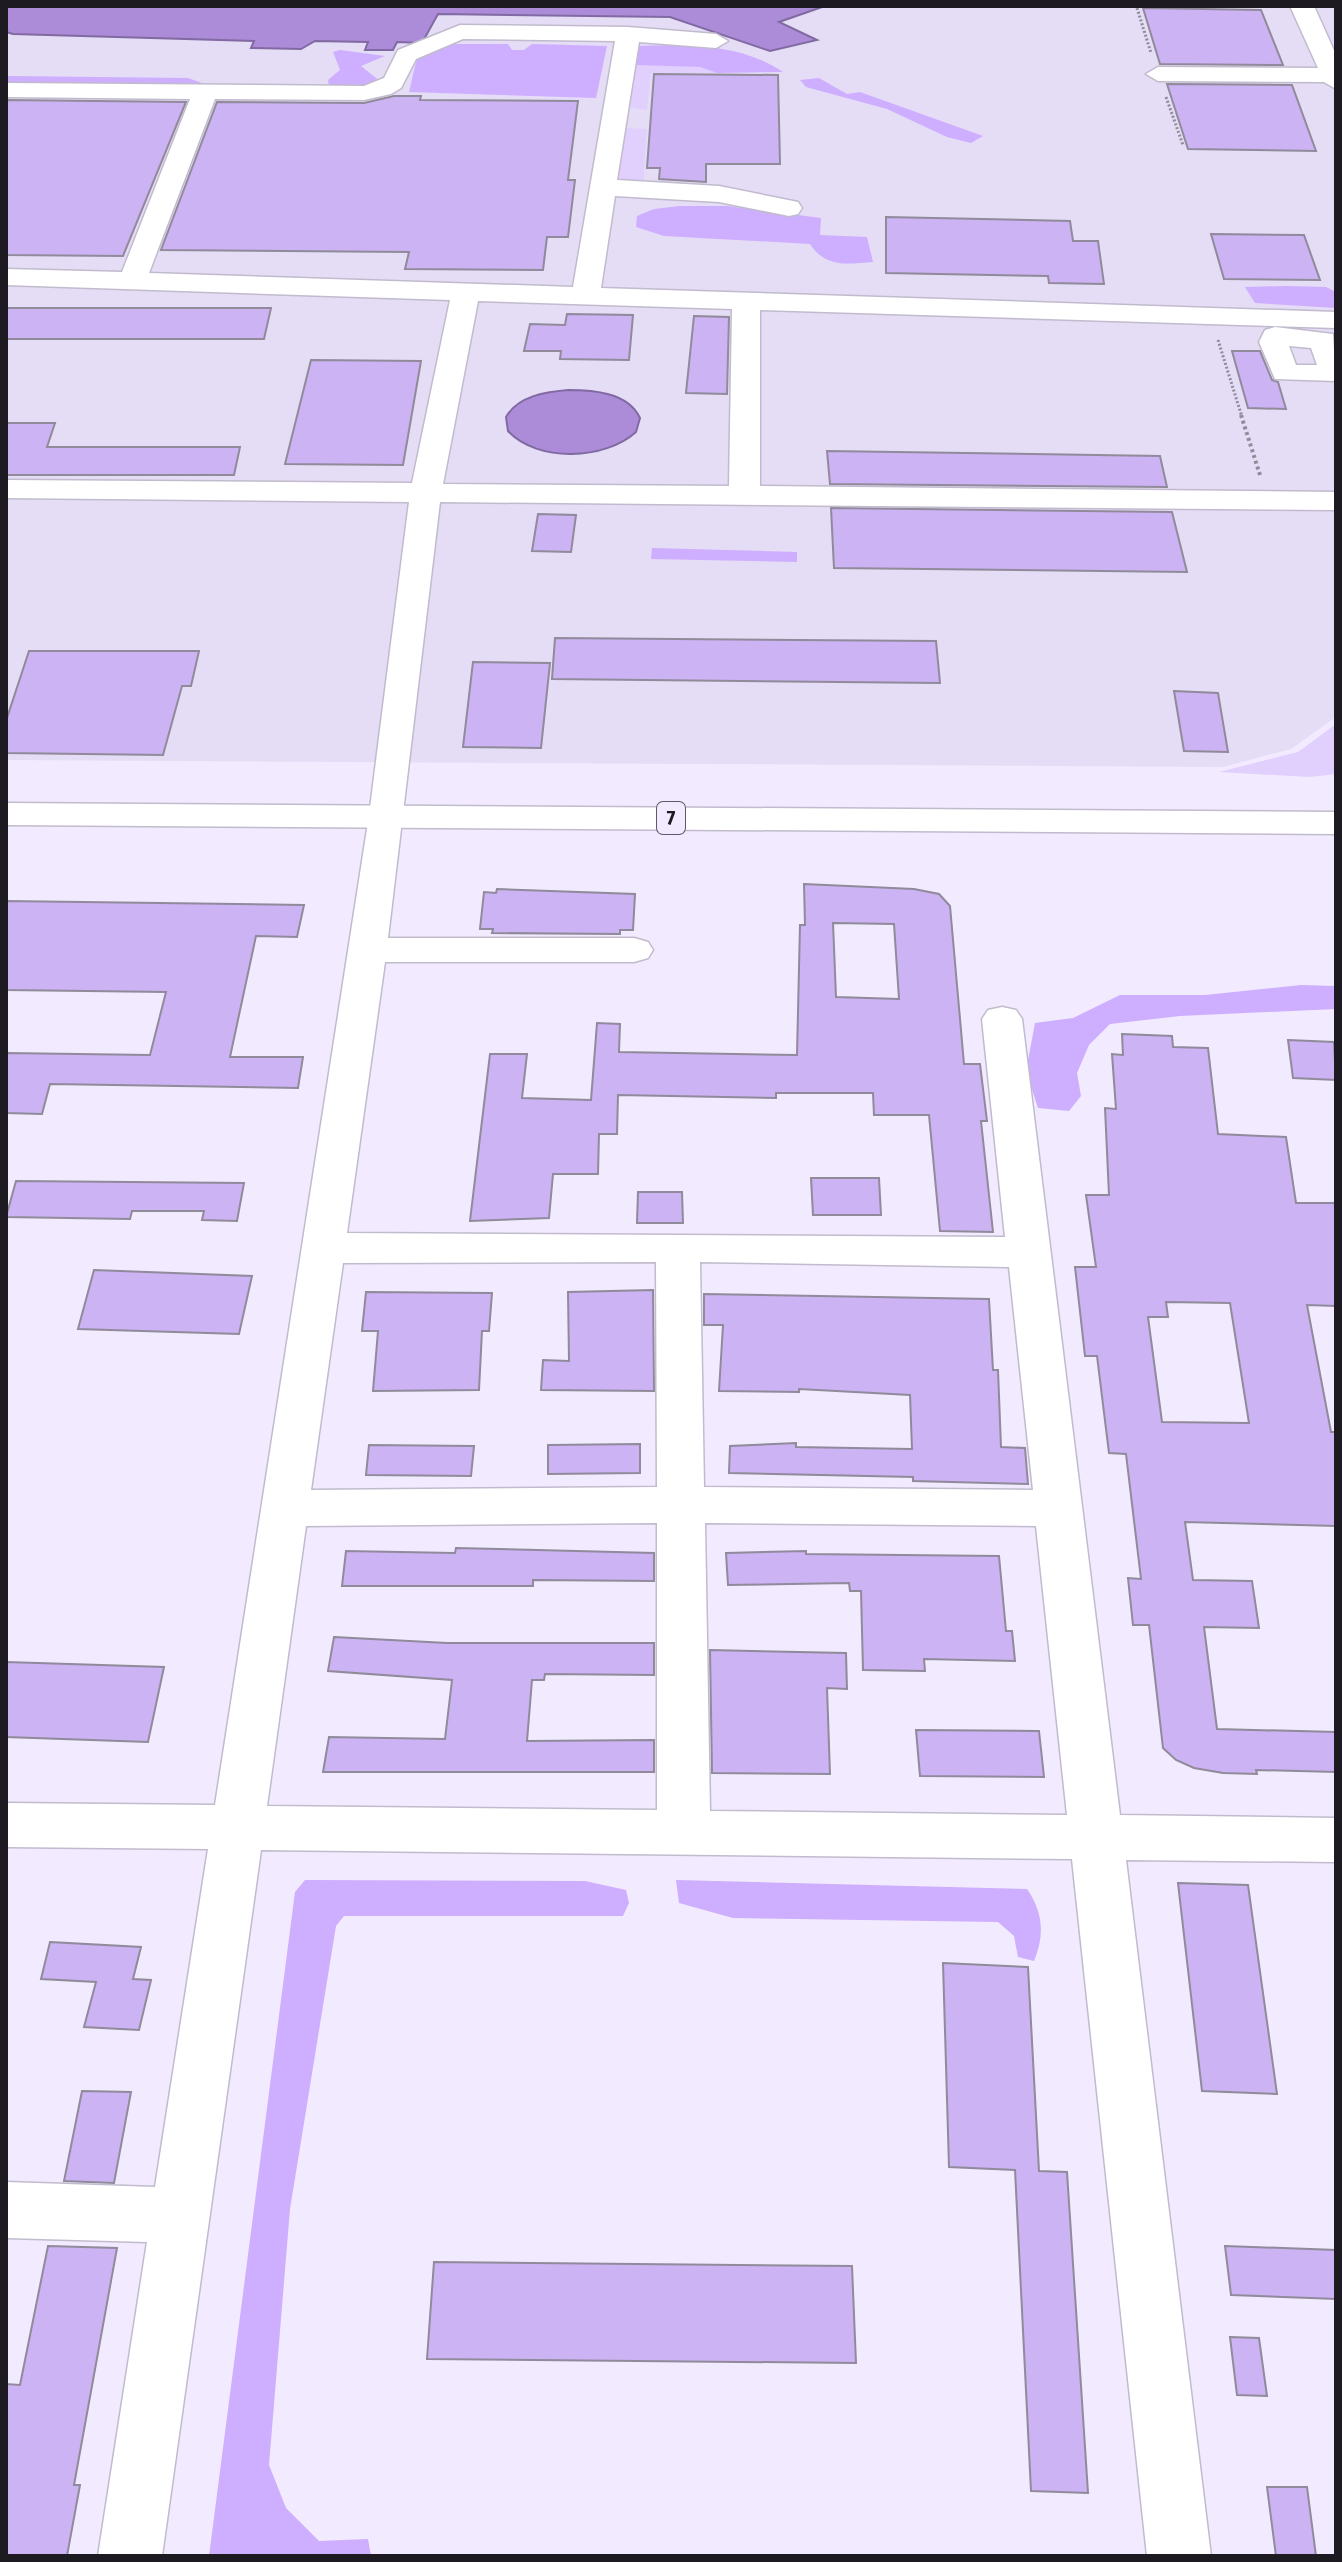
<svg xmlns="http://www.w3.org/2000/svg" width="1342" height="2562" viewBox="0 0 1342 2562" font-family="'Fira Sans Condensed',sans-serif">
<rect width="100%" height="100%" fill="#f2ebff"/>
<!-- built -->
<path fill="#e5dcf6" d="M825,6H1336V717L1291,749L1223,767L6,760V32L254,41L252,47L315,41L369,42L366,49L397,42L422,43L438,14L671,17L770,51L816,40L778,22Z"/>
<!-- green -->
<path fill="#e1cffe" d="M635,65L700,67L717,73H651L647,110L627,107Z
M622,128L647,129L643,185H625L615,180Z
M1336,724V774L1310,777L1219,772L1298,752Z"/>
<!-- forest -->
<path fill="#ceaefe" d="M449,44H508L512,50H524L532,44L607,46L596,98L409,92L417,58Z
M637,46C687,44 740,43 783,72L717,73L700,67L635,65Z
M340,50L385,56L361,66L381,82L374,88L329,87L328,80L340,70L333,52Z
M6,76L188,78L202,83L193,87L6,85Z
M819,78L847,94L860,92L983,136L971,143L947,137L887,109L806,87L800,80Z
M680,206H727L821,218L820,235L867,237L873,262C846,264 826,268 810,244L664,236L636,227L637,216L654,209Z
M1287,286L1326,287L1336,292V308L1255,303L1245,287Z
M652,548L797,552V562L651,559Z
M1301,985L1336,986V1009L1180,1016L1110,1024L1089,1045L1077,1073L1081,1096L1069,1111L1038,1108L1026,1071L1035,1023L1073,1018L1120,995H1205Z
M305,1880L585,1881L626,1890L629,1903L623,1916H344L336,1926L290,2209L269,2465L286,2508L319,2541L368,2539L371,2556H209L295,1892Z
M676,1880L1027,1889C1043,1912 1045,1935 1034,1961L1018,1957L1014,1936L998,1922L733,1918L679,1903Z"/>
<!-- water -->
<path fill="#ac8cd9" stroke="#816aa2" stroke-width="2" d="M6,6H825L779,22L817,40L770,51L670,17L438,14L422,43L397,42L393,50H365L368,42L315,41L301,49L251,48L254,41L13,34L6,32Z
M568,390C592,390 628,392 640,418L636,432C605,460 538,463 508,431L506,417C518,396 545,392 568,390Z"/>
<!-- building -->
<path fill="#ccb3f3" stroke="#908a9b" stroke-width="2" fill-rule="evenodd" d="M1143,8L1261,10L1283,65L1160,64Z
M654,74L778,75L780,164H706V182L659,179L660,168H647Z
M1167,84L1292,85L1316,151L1188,149Z
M394,96H421L420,100L578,101L568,180H575L568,237H547L543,270L405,269L409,252L161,250L217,102L364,103Z
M6,100L186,102L123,256L6,255Z
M886,217L1070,221L1073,241H1098L1104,284L1049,283L1048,276L886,273Z
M1211,234L1304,235L1320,280L1224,279Z
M6,308H271L264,339H6Z
M567,314L633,315L629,360L560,359L561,351H524L530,324L565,325Z
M694,316L729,317L727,394L686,393Z
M1232,351H1260L1272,380L1278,382L1286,409L1248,408Z
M311,360L421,361L403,465L285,464Z
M6,423H55L47,447H240L234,475H6Z
M827,451L1160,456L1167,487L830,484Z
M831,508L1172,512L1187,572L834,568Z
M538,514L576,515L571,552L532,551Z
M555,638L936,641L940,683L552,679Z
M29,651H199L191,686H182L163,755L6,753V721Z
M473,662L550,663L541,748L463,747Z
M1174,691L1218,693L1228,752L1184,751Z
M804,884L914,889L939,894L950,906L964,1064H980L987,1121H981L993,1232L940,1231L929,1115H874L873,1093H776V1098L618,1095L617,1134H599L598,1174H553L549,1218L470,1221L490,1054H527L522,1098L591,1100L597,1023L620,1024L619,1052L797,1055L800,925H805ZM833,923L894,924L899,999L836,997Z
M497,889L635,894L633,930H620V934L492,933L493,929H480L484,892L496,893Z
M6,901L304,905L297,937L256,936L230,1057H303L298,1088L50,1084L42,1114L6,1113V1053L150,1055L166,992L6,990Z
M1122,1034L1172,1036L1173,1047L1208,1048L1218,1134L1286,1137L1296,1203H1336V1306L1307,1305L1331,1432H1336V1526L1185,1522L1193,1580L1252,1581L1259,1628L1204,1627L1217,1729L1336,1732V1772L1256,1770L1257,1774L1223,1773L1194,1768L1176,1760L1163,1748L1149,1625H1133L1128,1578L1141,1579L1126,1454L1109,1453L1097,1356H1085L1075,1267H1096L1086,1195H1109L1105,1108L1116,1109L1112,1054L1123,1055ZM1166,1302L1230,1303L1249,1423L1162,1422L1148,1317H1168Z
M1288,1040L1334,1042L1336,1080L1293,1078Z
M811,1178H879L881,1215H813Z
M16,1181L244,1183L237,1221L202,1220L204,1211H132L130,1219L6,1217Z
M638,1192H682L683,1223H637Z
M94,1270L252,1276L239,1334L78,1329Z
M653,1290L654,1391L541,1390L543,1360L569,1361L568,1292Z
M366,1292L492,1293L489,1331H482L479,1390L373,1391L378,1331H362Z
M704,1294L989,1299L993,1370H998L1001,1447L1025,1448L1028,1484L913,1481V1477L729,1473L730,1446L796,1443V1447L912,1449L910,1395L799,1389V1392L719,1391L723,1325H704Z
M640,1444V1473L548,1474V1445Z
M369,1445L474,1446L471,1476L366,1475Z
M456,1548L654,1553V1581L533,1580V1586H342L346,1551L455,1553Z
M806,1551V1554L999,1556L1006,1631H1012L1015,1661L924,1659L925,1671L863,1670L861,1591H850L849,1583L728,1585L726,1553Z
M334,1637L447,1643H654V1675L545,1674L544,1680H532L527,1741L654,1740V1772H323L329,1737L445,1739L452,1680L328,1671Z
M710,1650L846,1653L847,1689L827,1688L830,1774L712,1773Z
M6,1662L164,1667L148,1742L6,1737Z
M916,1730L1039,1731L1044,1777L920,1776Z
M1178,1883L1248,1885L1277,2094L1202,2091Z
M50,1942L141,1947L133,1979L151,1980L139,2030L84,2027L96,1982L41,1979Z
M943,1963L1028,1967L1039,2171L1067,2172L1088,2493L1031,2491L1015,2170L949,2167Z
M82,2091L131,2092L114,2183L64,2181Z
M48,2246L117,2248L74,2485H80L67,2556H6V2384L20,2385Z
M1225,2246L1336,2250V2299L1231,2295Z
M434,2262L852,2266L856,2363L427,2359Z
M1230,2337L1259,2338L1267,2396L1237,2395Z
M1267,2487H1307L1316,2556H1276Z"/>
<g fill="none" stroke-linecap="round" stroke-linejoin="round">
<defs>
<path id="minor" d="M1290,6H1314L1336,55V89L1324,82L1158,81L1146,74L1158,67L1318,68Z
M460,25L628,27L716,34L728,41L716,48L639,42L617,180L719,186L798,202L802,208L798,214L789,216L719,202L615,196L601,288L1336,312V328L760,310V486L1336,492V510L440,502L388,938H634L648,942L653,950L648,958L634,962H385L347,1233L1005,1237L982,1019L988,1010L1002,1007L1016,1010L1022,1019L1120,1815L1336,1818V1862L1126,1860L1211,2556H1147L1072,1859L261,1850L162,2556H98L147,2242L6,2238V2182L155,2187L208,1849L6,1847V1803L215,1805L369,816L409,502L6,498V480L412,483L450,300L6,285V269L122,272L190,99L6,97V83L364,86L384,78L398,50ZM463,39L615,41L573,287L149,273L215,99L364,100L391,94L401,88L416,59ZM478,301L732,309L729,486L443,484ZM656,1262L657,1487L311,1490L343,1263ZM700,1262L1009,1267L1033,1490L704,1487ZM657,1523V1810L267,1806L306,1526ZM705,1523L1036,1526L1067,1815L710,1811Z
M1275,327L1333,334L1336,381L1275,379L1259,342L1265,330ZM1289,346L1311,348L1317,365H1296Z"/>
<path id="highway" d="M6,803L1336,812V834L6,825Z"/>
</defs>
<!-- minor casing -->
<use href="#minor" stroke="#c1bbcd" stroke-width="3"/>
<!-- highway casing -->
<use href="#highway" stroke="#c1bbcd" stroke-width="3"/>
<!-- path-far1 -->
<path stroke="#918c9a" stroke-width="3" stroke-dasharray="2 2" stroke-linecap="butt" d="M1137,8L1151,53
M1166,97L1183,145
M1218,340L1242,417"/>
<!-- path -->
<path stroke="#918c9a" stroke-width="4" stroke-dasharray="3 3" stroke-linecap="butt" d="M1241,415L1260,475"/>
<!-- minor -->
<use href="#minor" fill="#fff" fill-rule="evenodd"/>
<!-- highway -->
<use href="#highway" fill="#fff" fill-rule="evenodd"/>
</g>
<g text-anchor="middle" stroke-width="6" stroke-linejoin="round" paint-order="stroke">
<!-- shield labels -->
<rect fill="#f2ebff" stroke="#5d5964" stroke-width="2" x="657" y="802" width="28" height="32" rx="6"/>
<g font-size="20" font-weight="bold" fill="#1d1a21">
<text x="671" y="825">7</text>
</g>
</g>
<!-- border -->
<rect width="1342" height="2562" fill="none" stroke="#1d1a21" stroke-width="16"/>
</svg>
